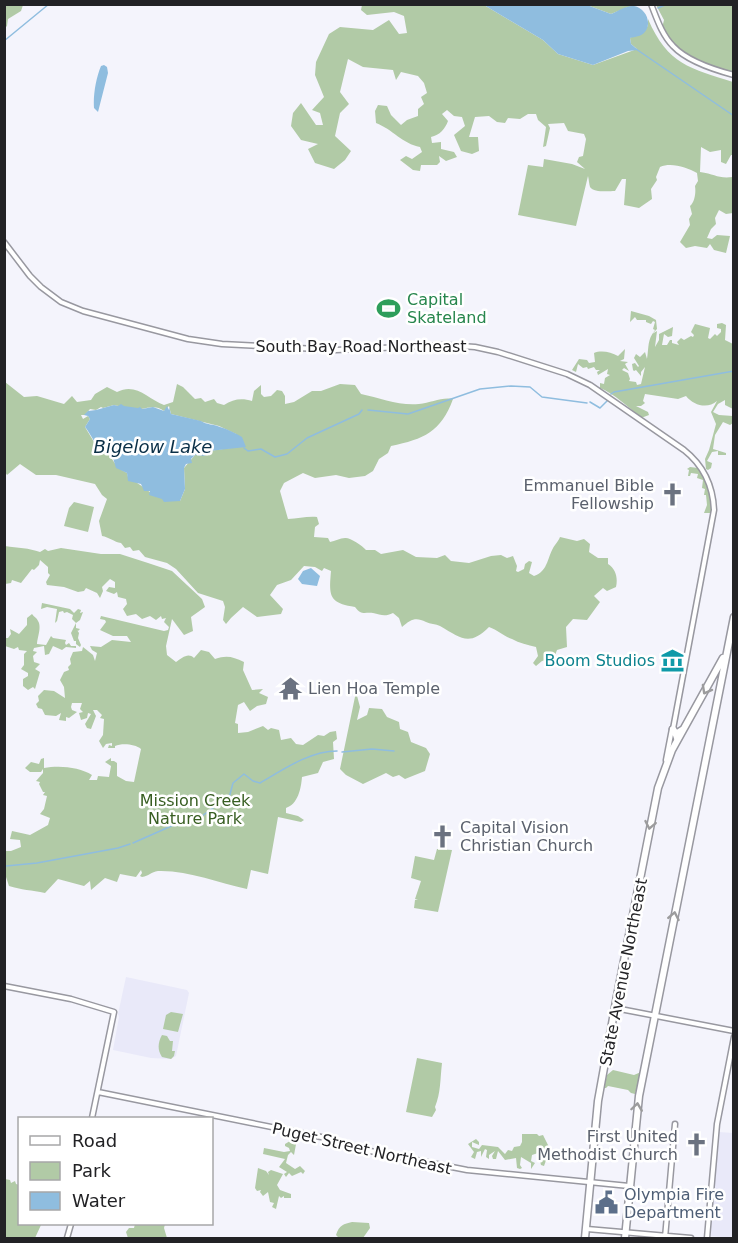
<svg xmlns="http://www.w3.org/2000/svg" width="738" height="1243" viewBox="0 0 738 1243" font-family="'DejaVu Sans',sans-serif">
<rect width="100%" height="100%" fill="#f4f4fc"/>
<!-- built -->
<path fill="#e9e9f9" d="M126,977L187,990L189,993L176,1056L171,1059L151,1058L113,1050L119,1017L118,1014Z
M719,1132L733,1133V1238L710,1236Z"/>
<!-- green -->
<path fill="#b1caa6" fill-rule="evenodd" d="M5,4L23,5L21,11L8,19L7,26L5,28Z
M362,5H484L543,40L558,54L593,65L637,49L631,44L630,38L648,26V19C668,65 690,68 733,82V155H731L726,164L721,162V150L710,152L701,147L700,172C715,174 718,179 733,177V213L726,214L719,210L715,218L716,224L711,229L707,238L712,239L717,235L730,236L726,253L714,250L710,244L707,248L695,246L686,248L680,242L690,225L689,219L692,214L690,206C695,202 696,192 695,186L698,181L697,173C687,168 672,162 660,167L656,177L657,180L651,189L652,199L639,208L624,205L626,179H622L615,191C609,191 594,193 590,187C589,184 589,180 588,176L576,226L518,215L528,165L543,167L544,159L572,164L585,169L577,162L579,157L583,156L586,139L584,134L568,131L564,123L548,124L550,128L546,146L543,147L546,127L538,120L536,114H528L520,119L508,118L505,123L497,122L489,116L475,117L469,137H478L479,151L472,154L461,151L454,135L465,126L462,117L454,116L447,110L442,114L448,121C445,129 440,135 431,137L432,143L441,142V149L454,152L457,157L446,161L439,156L440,162L437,165H421L420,171L413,170L400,160L406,156L412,159L422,152L420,147C403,144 392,129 376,123L375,111L378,105L387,106L391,115L401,125L407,120L418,116V109L424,104L421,97L427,93L424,83L418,76L401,72L396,80L393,70L363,67L348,59L340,92L349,104L340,113L335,136L351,151L345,160L334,169L315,163L308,149L318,144L301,140L291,126L293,113L301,103L316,125H323L320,113L312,110L324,97L315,75L316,62L329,34L340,27L373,30L389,20L399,34L407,33L404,16L394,12L367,15L361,10Z
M587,5H646L628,7L611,14Z
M656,5H733V73C703,65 675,53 660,24H663L664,20Z
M631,311L649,316L656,320L657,329L652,334L657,331L655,347L659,340V334L673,327L672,336L668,337L664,334L662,345H667L670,340H672V343L679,345L677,342L681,338L684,340L691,336L693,337L694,335L691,332L695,324L710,328L708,338L710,339L715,334L717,336L721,332V329L717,328V324L722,323L726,325L725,340L733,344V409L725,405V400L718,404L713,412L719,415L733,416V423L730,425L723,422L715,435L713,449L726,453V455H718V451L712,452L707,461L712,463L711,468L708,470L706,469L705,459L709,450L716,424L711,412L717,401C708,409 694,406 686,396L678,399L645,394L643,401L645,403L641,406H636L648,412L649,415L641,418C630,408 613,393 600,388V383L604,384L605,378L610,375L607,374L608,369L598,375L597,372L600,370H596L594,367L588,369L587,367L583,368L578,364L576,372L572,370L579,359L587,360L589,363L595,362L594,353C601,350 611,352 618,356L625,349L624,359L620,361L628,362L625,364L629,371L624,368L622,370L628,373L630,379L629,381L636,382L637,385L641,384L645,367L641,372V376L636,370L634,371L633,370L632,364L635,363L638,367L639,366L634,358L636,354L640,357L645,352L647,359C649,347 647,340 655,330L653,329L655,322L653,321L651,324L646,322V320H637L635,317L630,322Z
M5,382L24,397L37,396L64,404L72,396L77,402L91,400L95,394L107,387L117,392C136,382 148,399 164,405L173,402L177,384L183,387L195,399L201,398L205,402L214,399L217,403L224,405C233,399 242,398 252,401L254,391L261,385V394L264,397L271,396L277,390L282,391L285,396V404L294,402L312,391H321L340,384L355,385L361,394C380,398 399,406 419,404C431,403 441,397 453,399C441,432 424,439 391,446L388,453L379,459L373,471L365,476L349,478L336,475L315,478L303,473L284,483L280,491L288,519C298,519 307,516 317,517L319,524L315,527L314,537L328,538L330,542C335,541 340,538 345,538C349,537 363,546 366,550H375L381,554L403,550L416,557L437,558L445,555L451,561L469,563L491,556L501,555L507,558L513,556L517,566L516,571L518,572L524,569L525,564L529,561L532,562L529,573L534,576C549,571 547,556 555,545C557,542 559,540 560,537L577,541L584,539L590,544L589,552L598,558H608V564C616,569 618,578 616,587L607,591L603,588L594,596L600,602L587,620L573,619L566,627L567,647L557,650L554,658L542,661L536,666L533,663L538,656L536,647C528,645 519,643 512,639C503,636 498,630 489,627C469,647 461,638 440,626C436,624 430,624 426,622C416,617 411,619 402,627L399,618L393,613C385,617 381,615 373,613C364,612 362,616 355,607C328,603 329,595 331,571L324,568L322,571L315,567L304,566L291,580L277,585L270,595L283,609L281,614L257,617L243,607L231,618L226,624L223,620L225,607L223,601L198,593L176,569L167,563L145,557L139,550L133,551L130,547L125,548L121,543C114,542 109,537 102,536L99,521L107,499L102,495L95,484L56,475H36L20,464L7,475L5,472ZM114,405C116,406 139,409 141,409C149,408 156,405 164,411L169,406L171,414L219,426L236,434L237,447L209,451L205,454L195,455L184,468L185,489L180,501C153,500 150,490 128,477L127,473L118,468L106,450L94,442L85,427L90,419L88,416L83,419L81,415H85L90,409L96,410L101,407L103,408Z
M690,467L698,468C708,480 713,498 711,513H704L707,505L706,495H704L705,489L702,488L703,480L697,478L698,474L691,473L690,476H688L689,470L687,469Z
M74,502L94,507L88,532L64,526L69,508Z
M5,546C18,548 29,548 40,552L45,549L48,551L61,548L101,554H120L148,563L172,571L202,599L205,607L191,617L193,631L184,635L172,619L166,646L167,655L176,662C182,658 188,652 194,658L201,650L209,652L215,659C227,655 233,657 244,662L243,670L252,690L263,689L259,693L268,697L266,704L257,706L250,711L244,702L238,705L235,723L238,724V733L248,732L263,726L268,730L271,728L279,730L281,740L291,738L296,744L303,745L318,735L324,736L330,732L336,731L337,739L333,742L334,759L323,762L318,773L302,777C301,789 298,804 286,808V813L298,816L304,820L301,822L278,817L268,874L251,870L247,889C218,883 188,870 158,871C151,872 149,876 142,877L140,876L142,873L141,870L136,877L120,874L117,882L105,878L91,890L90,881L84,886L58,879L45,893C32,890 21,890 9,886L5,874V851H11L21,847L20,840L10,839L12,831L30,835L48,825L50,818L40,814L44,809L47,796L43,795L45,792H43L39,784L40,782L36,781L43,773V769L41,772H30L25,768L31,762L39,764L41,759L44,758V768C59,765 80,767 92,775L89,780H97L98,776L109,777L111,766L105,762L111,758V761H114L117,763V776L126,781L134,782L141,749C135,744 122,743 115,746V748H108L109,745L112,746V743L106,744L103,748L99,741L103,735L104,719L100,718L102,715L97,710H93L96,716L91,729L87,728L85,724L91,714L88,713L87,718L81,720L79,713L83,712L80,709L82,703H72L71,707L72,710L77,712L69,718L66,717V721L59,720L61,713L56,716L45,715L42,709L38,708L36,704L39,701L38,696L44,690L54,691L65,698L64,687L60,680L64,672L69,670L68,667L71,664L70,659L73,652L82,651L83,647L93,655L95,661L97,653L92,650L90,646L101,647L112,640L131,642L127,636H113L100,630L106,622L105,620L100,619L101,616L164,631L168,630L169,627L164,622L166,618L162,619L161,616L156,620L150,616L142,619L136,614L127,616L123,609L127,604L126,599L118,597L117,592L114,594L106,591L109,587L115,588V582L110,579L102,587L103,591L100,598L97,593L86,588L84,591L78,592L64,587L47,585L46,582L50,575L48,573V567L40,560L39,565L34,570L32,569L21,583L12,580L11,583L5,584Z
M42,603L70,609L74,613L78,609L81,610L80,613L83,612L80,620L76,623V628L80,629L78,631L77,630L79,633L78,638L81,645L80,647L76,644V641H74L71,633L76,623L72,619L73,615L67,612L64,613L63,611L59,612L57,621L55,623L57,609L47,607L41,609Z
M32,614C34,617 37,618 38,621C42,627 37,638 37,644L46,645L51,636L53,638L66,640L65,643L66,645L69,643L71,646H76V648L66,647L62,650L53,646L49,654L45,655L44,646L34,648L33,651L37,652L33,656L34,662L40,664L35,669L40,672L35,689L33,687L28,690L23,686V679L28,676V673L21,669L24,665V654L27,651L19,650L18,647L14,649L5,646V638H8L11,634L10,629L19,634L27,625V618Z
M356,692L360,707L357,720L367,715L369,708L382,709L387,717L399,722L400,729L408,732L411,742L426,748L430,754L425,771L405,779L399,775L393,777L386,773L363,784L346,775L340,769Z
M437,849L452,850L438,912L414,908L415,900H418L415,899L421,881L411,878L415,856L434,860Z
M171,1012L183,1014L178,1032L163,1029L166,1015Z
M162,1035L167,1036L170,1041H173L172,1051H175L174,1056L171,1059L162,1057C157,1050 158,1042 162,1035Z
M417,1058L442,1063C440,1080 441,1092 435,1107L436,1110L432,1117L406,1112Z
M613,1070L634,1075L641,1072L635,1094L631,1093L628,1090L608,1086L606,1088H604L607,1075Z
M522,1134H537L539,1136L543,1135L549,1147L547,1149H550L544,1166L541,1165L538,1153L532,1155L531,1161L535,1163L531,1169V1163L521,1157L520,1165L522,1168L520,1169L517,1168L516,1158L505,1160L498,1151L496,1159H493L492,1156L495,1151L489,1155V1159L486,1157L487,1150L485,1149L481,1157V1151L477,1152L475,1159L471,1157L474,1152L468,1144L476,1139L479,1142V1145L472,1142V1147L479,1149L482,1145L498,1147L505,1154L508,1150L512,1151L514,1147L520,1146L522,1142Z
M297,1139L294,1155L291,1152L288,1155L286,1163L295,1169L300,1166L305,1171L303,1174L301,1172L292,1176L289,1173L286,1177L284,1174L287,1172L279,1167L285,1159L263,1154L264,1148L284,1152L290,1151L289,1148L285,1146V1144L290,1141L295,1142Z
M258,1168L266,1171L269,1175L268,1172L271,1170L283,1174L277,1185L280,1190L291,1194V1198H284V1196L281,1198L279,1196L276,1209L272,1207L274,1203L270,1202L268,1192L263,1196L260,1192L261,1190L257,1191L255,1188Z
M5,1179L10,1180L11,1183L15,1181L16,1184L19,1185L18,1189L19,1190L20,1224L41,1225L35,1238H5Z
M352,1222L369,1223L370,1228L363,1238H339L336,1235C339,1225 344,1224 352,1222Z
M135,1224H165L164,1228L167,1238H128L126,1232L129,1228H134Z"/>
<!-- water -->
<path fill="#8fbddf" d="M484,5H587L611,14C618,11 627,5 634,6C646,8 653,24 644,33C641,36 635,37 630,38L631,44L638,50L628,51L593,65L558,54L543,40Z
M104,65L107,67L108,73L98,112L94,108C93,95 96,78 101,66Z
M121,404L124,406L138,408L140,407L142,409L153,407L164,411L167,406L169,410V407L171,414L201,421C207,425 213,424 220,427C227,429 235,433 242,437L246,447L209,451L206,453L205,456L195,455L191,459L192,463L186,464L184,468L185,489L180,501L164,502L162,499L149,495L150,491H144L141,484L128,481L127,473L116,468L113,458L106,450C95,448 92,435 85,427L90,419L88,416L84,415L88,411L96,410L114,405L118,406Z
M311,568L320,576L317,586L302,584L298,579L303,571Z"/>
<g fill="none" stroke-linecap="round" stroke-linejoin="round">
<!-- stream -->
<path stroke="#8fbddf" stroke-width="1.5" d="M658,8L667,4
M4,41L49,4
M636,49L734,116
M611,394L614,392L734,371
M590,402L600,408L608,400
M368,410L408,414L480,389L511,386L530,387L542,397L587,403
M244,448L248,451L261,449L275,457L287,454L307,438L359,414L362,410
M342,752L372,749L394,751
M133,843L185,820L202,816L224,800L229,798L233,783L244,774L253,781L260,783C284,769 310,751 337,751
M6,866L37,863L118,848L130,844"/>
<defs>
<path id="tertiary" d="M651,4C657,19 662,35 673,46C687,61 715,70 734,75
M4,242L30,276L41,287L61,302L83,311L188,339L222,344L336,350L446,345L475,347L498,352L567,374L590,385L684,450C703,465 713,486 714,510L673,729L677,741
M666,760L672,729
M4,986L71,999L114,1012L92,1118
M615,1008L734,1031
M98,1092L331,1139L360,1149L467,1170L629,1186
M587,1229L691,1238
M67,1238L71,1224
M665,1238L675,1124
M707,1238L717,1124L734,1037"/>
<path id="primary" d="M673,729L676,734L682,730
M585,1238L598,1101L617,996L658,788L672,750L723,658
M625,1238L639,1096L734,617"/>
</defs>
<!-- tertiary casing -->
<use href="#tertiary" stroke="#9898a0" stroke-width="7"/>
<!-- primary casing -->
<use href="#primary" stroke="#9898a0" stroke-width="9"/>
<!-- tertiary -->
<use href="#tertiary" stroke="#fff" stroke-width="4"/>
<!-- primary -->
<use href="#primary" stroke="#fff" stroke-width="6"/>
</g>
<!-- one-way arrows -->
<defs><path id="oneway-chevron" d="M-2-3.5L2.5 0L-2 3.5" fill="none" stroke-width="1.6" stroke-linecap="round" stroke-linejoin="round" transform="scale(1.5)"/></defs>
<g stroke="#9c9c9d">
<use href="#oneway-chevron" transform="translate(706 690) rotate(119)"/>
<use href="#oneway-chevron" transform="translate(650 825) rotate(101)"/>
<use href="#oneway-chevron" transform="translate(674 916) rotate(-79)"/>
<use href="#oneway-chevron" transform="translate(637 1107) rotate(-82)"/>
</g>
<!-- icons -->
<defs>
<symbol id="stadium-bare" viewBox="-9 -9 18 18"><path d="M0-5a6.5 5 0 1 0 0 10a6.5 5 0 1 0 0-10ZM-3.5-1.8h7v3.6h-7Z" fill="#2e9e5b" stroke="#fff" stroke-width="2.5" paint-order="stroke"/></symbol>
<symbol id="church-bare" viewBox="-9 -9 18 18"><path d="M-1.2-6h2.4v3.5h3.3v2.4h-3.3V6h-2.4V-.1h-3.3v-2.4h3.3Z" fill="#6b7280" stroke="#fff" stroke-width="2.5" paint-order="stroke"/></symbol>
<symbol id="museum-bare" viewBox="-9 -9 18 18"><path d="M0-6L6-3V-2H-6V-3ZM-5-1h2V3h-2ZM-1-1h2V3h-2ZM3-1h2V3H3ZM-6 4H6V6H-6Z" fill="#0f9aa8" stroke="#fff" stroke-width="2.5" paint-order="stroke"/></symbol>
<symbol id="temple-bare" viewBox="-9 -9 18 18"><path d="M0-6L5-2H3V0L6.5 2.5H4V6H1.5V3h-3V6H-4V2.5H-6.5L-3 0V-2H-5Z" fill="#6b7280" stroke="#fff" stroke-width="2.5" paint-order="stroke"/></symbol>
<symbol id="civic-bare" viewBox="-9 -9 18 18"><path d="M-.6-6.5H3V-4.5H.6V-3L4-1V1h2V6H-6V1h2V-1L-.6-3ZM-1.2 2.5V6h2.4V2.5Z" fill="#5c6f8a" stroke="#fff" stroke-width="2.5" paint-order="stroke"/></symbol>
</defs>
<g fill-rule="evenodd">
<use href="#stadium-bare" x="372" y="292" width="33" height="33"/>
<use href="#church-bare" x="656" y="478" width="33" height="33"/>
<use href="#museum-bare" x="656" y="644" width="33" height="33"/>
<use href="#temple-bare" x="274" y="672" width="33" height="33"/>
<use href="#church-bare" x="426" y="820" width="33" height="33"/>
<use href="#church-bare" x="680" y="1128" width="33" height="33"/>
<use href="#civic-bare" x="590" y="1186" width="33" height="33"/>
</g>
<g text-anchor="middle" stroke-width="5" stroke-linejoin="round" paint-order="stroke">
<!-- leisure labels -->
<g font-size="16" fill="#27864d" stroke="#fff" text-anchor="start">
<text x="407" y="305">Capital<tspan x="407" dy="18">Skateland</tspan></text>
</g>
<!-- street labels -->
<g font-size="16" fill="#222225" stroke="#fff">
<text x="361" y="352">South Bay Road Northeast</text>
<text transform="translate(623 972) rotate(-79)" y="6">State Avenue Northeast</text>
<text transform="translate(362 1148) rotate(13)" y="6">Puget Street Northeast</text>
</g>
<!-- worship labels -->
<g font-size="16" fill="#5b616d" stroke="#fff" text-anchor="end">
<text x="654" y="491">Emmanuel Bible<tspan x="654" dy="18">Fellowship</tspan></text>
<text x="308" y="694" text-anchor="start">Lien Hoa Temple</text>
<text x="460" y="833" text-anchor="start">Capital Vision<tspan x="460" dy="18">Christian Church</tspan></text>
<text x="678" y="1142">First United<tspan x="678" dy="18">Methodist Church</tspan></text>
</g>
<!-- culture labels -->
<g font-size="16" fill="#0d838f" stroke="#fff" text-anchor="end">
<text x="655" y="666">Boom Studios</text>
</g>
<!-- park labels -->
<g font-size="16" fill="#385e22" stroke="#fff">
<text x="195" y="806">Mission Creek<tspan x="195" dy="18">Nature Park</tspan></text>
</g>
<!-- service labels -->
<g font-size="16" fill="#4e5e75" stroke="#fff" text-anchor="start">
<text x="624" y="1200">Olympia Fire<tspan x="624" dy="18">Department</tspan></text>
</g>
<!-- water labels -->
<g font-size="18" font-style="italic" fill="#0a2f47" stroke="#fff">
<text x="153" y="453">Bigelow Lake</text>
</g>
</g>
<!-- border -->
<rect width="738" height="1243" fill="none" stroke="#222225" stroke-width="12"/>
<!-- legend -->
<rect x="18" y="1117" width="195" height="108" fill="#ffffff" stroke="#a7a7a8" stroke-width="1.5"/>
<rect x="30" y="1136" width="30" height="9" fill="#ffffff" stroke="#a7a7a8" stroke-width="1.5"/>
<text x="72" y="1147" font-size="18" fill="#222225">Road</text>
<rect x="30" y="1162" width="30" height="18" fill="#b1caa6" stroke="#a7a7a8" stroke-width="1.5"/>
<text x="72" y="1177" font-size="18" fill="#222225">Park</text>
<rect x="30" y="1192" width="30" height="18" fill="#8fbddf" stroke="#a7a7a8" stroke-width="1.5"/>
<text x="72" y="1207" font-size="18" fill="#222225">Water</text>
</svg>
